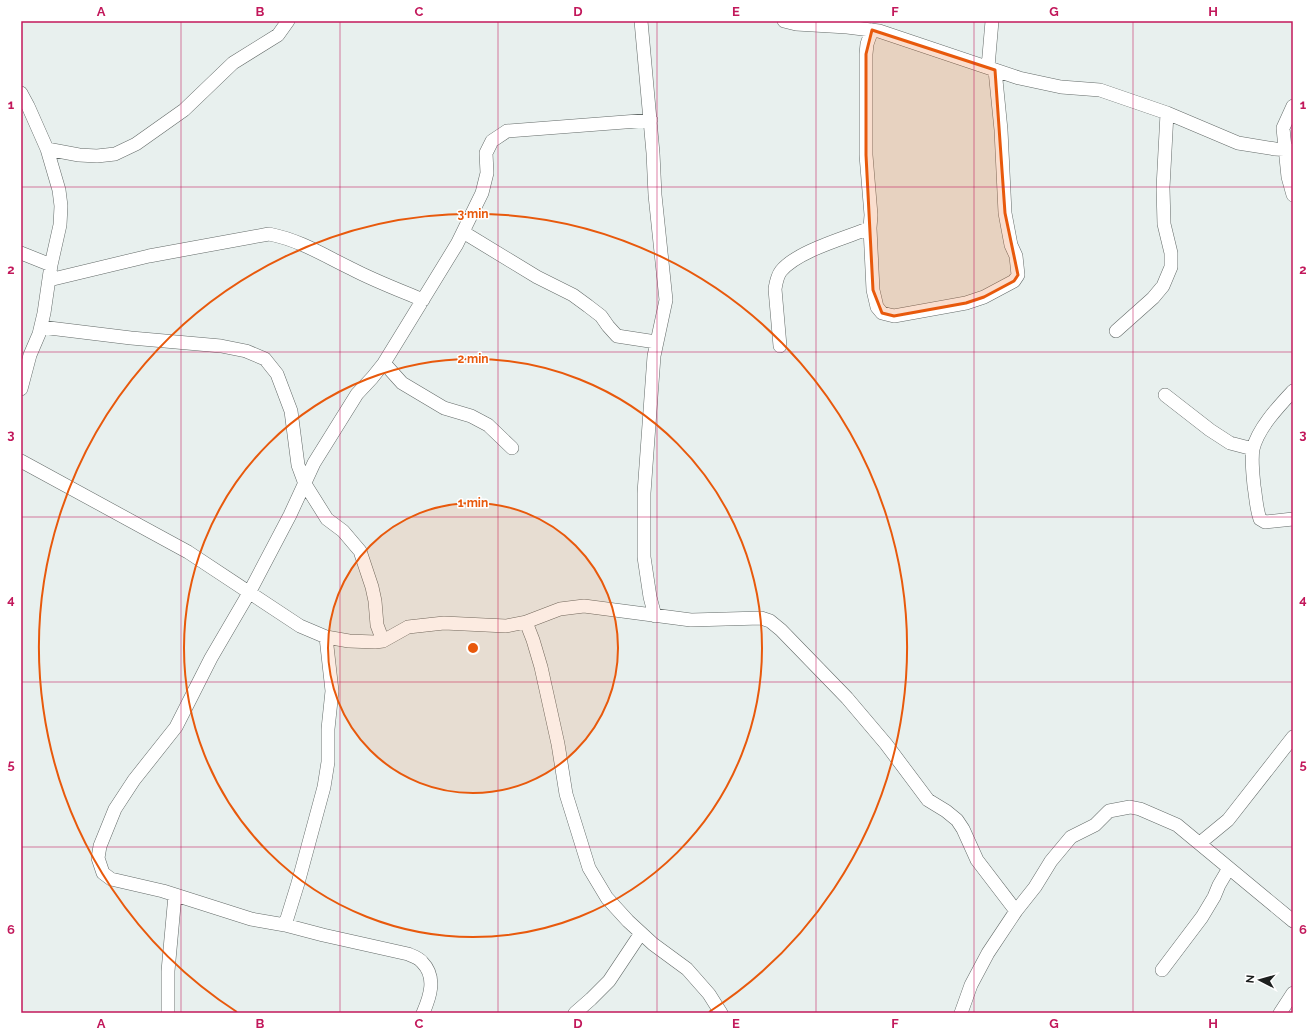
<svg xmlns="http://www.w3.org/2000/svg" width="1314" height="1034" viewBox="0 0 1314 1034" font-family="Raleway,sans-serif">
<rect width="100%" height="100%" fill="#e8f0ee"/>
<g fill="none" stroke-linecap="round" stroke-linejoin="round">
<defs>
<path id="minor" d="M641,21L653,153L655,195L666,300L654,356L644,493V557L650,597L655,616
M784,21L796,24L847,27L879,31L1019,78L1061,87L1100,90L1167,113L1238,143L1275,149L1293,150
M872,30L867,44L866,54V155L871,215L870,228L873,290L877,307L882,313L894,316L966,303L984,297L1014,281L1018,275L1016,256L1011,245L1005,213L1001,130L995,70
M988,67L992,21
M21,93L28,106L47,149L59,190L61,206L60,225L51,265L44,313L39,334L30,355L21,389
M1293,106L1283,128L1288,177L1293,195
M47,149L79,155L97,156L115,154L136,144L184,110L233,63L278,35L288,21
M463,232L537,277L573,295L588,306L601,316L608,326L617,336L656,342
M21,253L51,265
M49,280L149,256L269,234C300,240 325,256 352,269C375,281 399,290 423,300
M41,327L131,338L221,346L246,351L265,359L277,374L291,411L298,465L305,484L327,519L343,531L360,551L372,587L375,601L377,625L383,641
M1116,331L1153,298L1163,286L1171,267V253L1164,224L1163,188L1167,113
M780,346L775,289C776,283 777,276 781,271C797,251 845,238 870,228
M384,363L402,383L444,408L471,416L488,425L512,448
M1293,391C1279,406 1258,428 1253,449C1251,460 1253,474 1254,486C1256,497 1256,508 1260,519L1265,522L1293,519
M1165,395L1210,430L1230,443L1253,449
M21,461L188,552L300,626L326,637L349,641L375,642L383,641L408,627L444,623L506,626L526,622L560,609L584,606L691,620L761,618L770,621L781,630L847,698L886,744L928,800L946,811L957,820L963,829L977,860L1016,911
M526,622L533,640L541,667L558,744L566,794L589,868L607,898L628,921L653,944L687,969L709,994L721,1013
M1200,843L1228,820L1293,737
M285,925L298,883L324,787L328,762V729L332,691L326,637
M1162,970L1202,917L1214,897L1219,885L1229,868
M168,1013V971L175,895
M423,1013C430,997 437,977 422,962C419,958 413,956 408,954L323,935L285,925L251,919L163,891L111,879L103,873L98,858L100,846L115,809L134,780L176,727L211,658L249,593L290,515L314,463L357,394L372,378L384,363L457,244L482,193L487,173L486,153L492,141L507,131L651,120
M575,1013L591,999L609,981L641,933
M961,1013L971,985L988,953L1016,911L1035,887L1051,861L1071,837L1095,825L1109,811L1130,807L1140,809L1177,825L1293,921
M1280,1013L1293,993"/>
</defs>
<!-- minor casing -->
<use href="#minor" stroke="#636a68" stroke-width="14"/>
<!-- minor -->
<use href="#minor" stroke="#fff" stroke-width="13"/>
</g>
<!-- marked area -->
<path fill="#e8590c" fill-opacity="0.2" stroke="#e8590c" stroke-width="3" stroke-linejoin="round" d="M872,30L995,70L1005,213L1018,275L1014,281L984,297L966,303L894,316L882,313L873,290L866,155V54Z"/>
<!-- grid -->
<path fill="none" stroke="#c2185b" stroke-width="1" stroke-opacity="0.55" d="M181,21V1013M340,21V1013M498,21V1013M657,21V1013M816,21V1013M974,21V1013M1133,21V1013M21,187H1293M21,352H1293M21,517H1293M21,682H1293M21,847H1293"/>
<!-- distance rings -->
<circle cx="473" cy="648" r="145" fill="#e8590c" fill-opacity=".12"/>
<g fill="none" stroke="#e8590c" stroke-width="2">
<circle cx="473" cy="648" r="145"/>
<circle cx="473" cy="648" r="289"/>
<path d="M237 1012A434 434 0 1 1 709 1012"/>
</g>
<circle cx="473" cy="648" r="6" fill="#e8590c" stroke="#fff" stroke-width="2"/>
<g font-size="12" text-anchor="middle" font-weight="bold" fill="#e8590c" stroke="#fff" stroke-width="3" stroke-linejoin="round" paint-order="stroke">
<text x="473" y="218">3 min</text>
<text x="473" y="363">2 min</text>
<text x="473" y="507">1 min</text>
</g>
<!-- border -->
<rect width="1314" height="1034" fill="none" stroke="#ffffff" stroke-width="44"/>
<!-- north arrow -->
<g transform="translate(1260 980) rotate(276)" stroke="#ffffff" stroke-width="3" paint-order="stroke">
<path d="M0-3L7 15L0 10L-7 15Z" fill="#1d201f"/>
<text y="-6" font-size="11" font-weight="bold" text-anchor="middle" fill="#1d201f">N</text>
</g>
<rect x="22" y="22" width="1270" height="990" fill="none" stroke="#c2185b" stroke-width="1.5"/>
<g font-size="13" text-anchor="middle" font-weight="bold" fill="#c2185b">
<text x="101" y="16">A</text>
<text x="260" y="16">B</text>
<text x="419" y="16">C</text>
<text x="578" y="16">D</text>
<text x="736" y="16">E</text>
<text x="895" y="16">F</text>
<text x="1054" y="16">G</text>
<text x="1213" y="16">H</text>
<text x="11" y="109">1</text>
<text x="1303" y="109">1</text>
<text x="11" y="274">2</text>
<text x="1303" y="274">2</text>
<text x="11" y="439">3</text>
<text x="1303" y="439">3</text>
<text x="11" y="604">4</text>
<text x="1303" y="604">4</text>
<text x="11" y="769">5</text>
<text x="1303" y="769">5</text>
<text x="11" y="934">6</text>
<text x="1303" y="934">6</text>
<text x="101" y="1028">A</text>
<text x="260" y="1028">B</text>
<text x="419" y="1028">C</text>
<text x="578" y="1028">D</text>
<text x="736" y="1028">E</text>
<text x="895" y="1028">F</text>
<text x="1054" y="1028">G</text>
<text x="1213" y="1028">H</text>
</g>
</svg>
